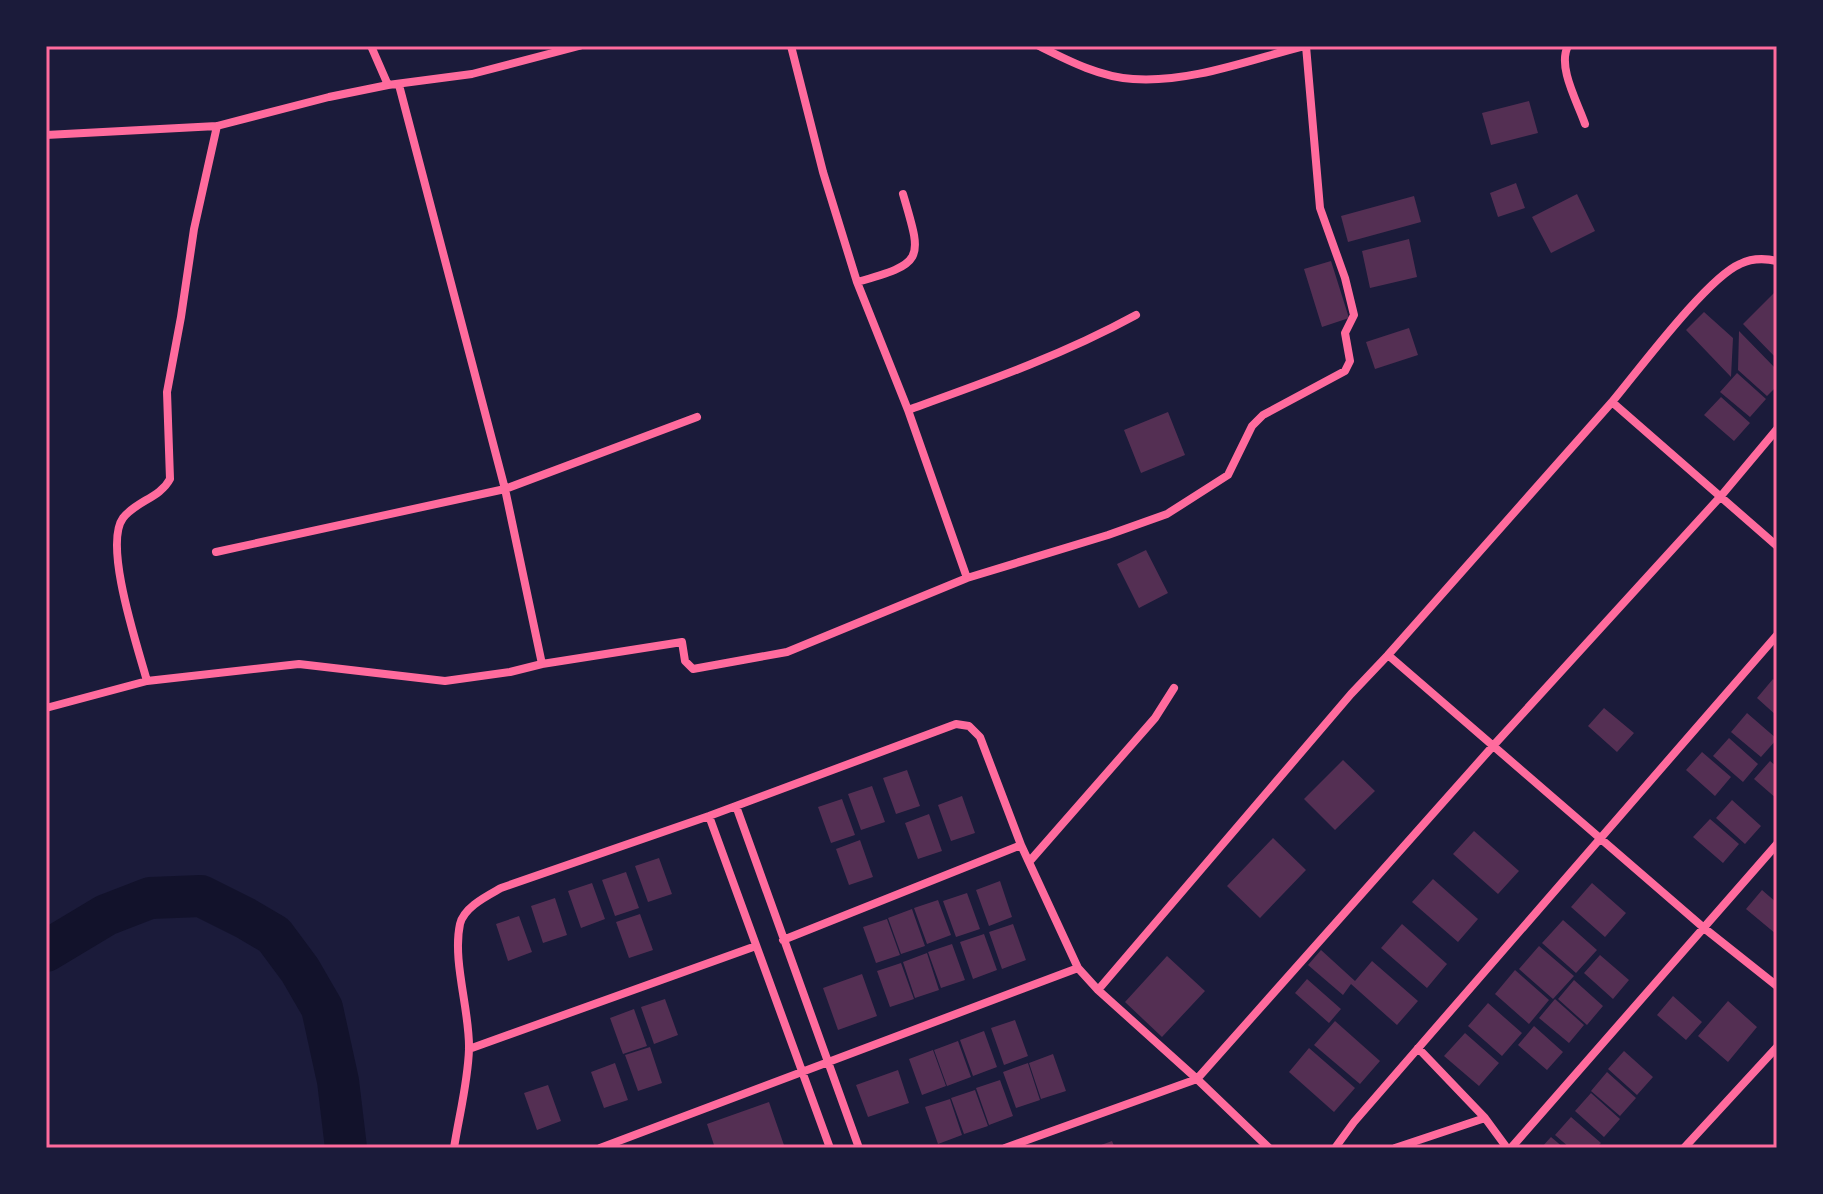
<svg xmlns="http://www.w3.org/2000/svg" width="1823" height="1194" viewBox="0 0 1823 1194" font-family="'Alegreya Sans',sans-serif">
<rect width="100%" height="100%" fill="#1b1b3a"/>
<g fill="none" stroke-linecap="round" stroke-linejoin="round">
<!-- river -->
<path stroke="#12122b" stroke-width="42" d="M46,951L106,915L150,898L201,896L245,918L274,935L300,970L322,1008L338,1081L346,1148"/>
</g>
<!-- building -->
<path fill="#542f53" d="M1529,101L1538,133L1491,145L1482,113Z
M1516,183L1525,208L1498,217L1490,193Z
M1577,194L1595,231L1551,253L1532,217Z
M1414,196L1421,222L1348,242L1341,216Z
M1409,239L1417,277L1370,288L1362,251Z
M1331,261L1349,318L1322,327L1304,269Z
M1774,293L1777,296V359L1743,324Z
M1704,312L1733,338L1731,377L1686,330Z
M1409,328L1418,355L1375,369L1366,342Z
M1739,331L1777,370V386L1767,396L1738,370Z
M1737,373L1766,399L1750,417L1720,392Z
M1721,397L1750,423L1734,441L1704,415Z
M1168,412L1185,455L1141,473L1124,430Z
M1146,550L1168,593L1139,608L1117,564Z
M1773,679L1777,683V716L1757,698Z
M1604,708L1634,733L1617,752L1588,726Z
M1747,713L1777,739L1761,757L1731,732Z
M1729,738L1758,764L1743,782L1713,756Z
M1702,752L1731,777L1715,796L1686,770Z
M1343,760L1375,791L1335,830L1304,799Z
M1770,761L1777,767V799L1754,779Z
M907,770L920,806L896,814L883,778Z
M872,786L885,822L861,830L848,794Z
M962,796L975,833L951,841L938,805Z
M842,799L855,835L831,843L818,807Z
M1732,800L1761,826L1745,844L1716,818Z
M929,814L942,851L918,859L905,823Z
M1710,819L1739,844L1723,863L1693,837Z
M1474,831L1519,871L1498,894L1453,854Z
M1273,838L1306,870L1260,918L1227,886Z
M860,840L873,877L849,885L836,849Z
M659,858L672,894L648,902L635,866Z
M626,872L639,908L615,916L602,880Z
M1433,879L1478,919L1458,942L1412,902Z
M1000,881L1012,917L989,926L976,890Z
M592,883L605,919L581,928L568,891Z
M1592,883L1626,913L1605,937L1571,907Z
M1762,890L1777,903L1776,934L1746,909Z
M967,893L980,929L956,937L943,901Z
M555,898L567,935L543,943L531,906Z
M938,900L951,935L927,944L914,908Z
M912,909L925,946L901,954L888,918Z
M640,914L653,950L629,958L616,922Z
M519,916L532,952L508,961L496,924Z
M887,919L900,955L876,963L863,927Z
M1563,920L1597,950L1576,973L1542,943Z
M1013,924L1026,960L1002,969L989,932Z
M1402,924L1447,964L1427,988L1381,948Z
M984,934L997,970L973,979L960,942Z
M952,944L965,980L941,988L928,952Z
M1539,946L1574,976L1553,999L1519,969Z
M1321,950L1355,981L1372,961L1418,1001L1397,1025L1351,984L1343,995L1308,965Z
M927,953L939,990L915,998L903,962Z
M1600,955L1629,980L1613,999L1584,973Z
M1167,956L1205,991L1162,1037L1125,1002Z
M901,963L914,999L890,1007L877,971Z
M1515,970L1549,1000L1529,1024L1495,994Z
M862,974L877,1016L838,1030L823,988Z
M1307,979L1341,1009L1329,1023L1295,993Z
M1574,980L1603,1006L1587,1025L1558,999Z
M1673,996L1702,1022L1686,1040L1657,1015Z
M665,999L678,1035L654,1044L641,1007Z
M1555,999L1584,1025L1569,1043L1539,1018Z
M1728,1001L1757,1027L1728,1062L1698,1036Z
M1488,1003L1522,1033L1502,1056L1468,1026Z
M634,1009L647,1046L623,1054L610,1018Z
M1015,1020L1028,1056L1004,1065L991,1028Z
M1335,1021L1380,1061L1360,1084L1314,1045Z
M1534,1026L1563,1052L1547,1070L1518,1045Z
M984,1031L997,1067L973,1076L960,1040Z
M1465,1033L1499,1063L1479,1086L1444,1056Z
M958,1041L971,1077L947,1086L934,1050Z
M650,1047L662,1083L638,1091L625,1055Z
M1309,1048L1355,1088L1334,1112L1289,1072Z
M933,1050L946,1086L922,1095L909,1059Z
M1624,1051L1653,1077L1637,1095L1608,1069Z
M1053,1054L1066,1091L1041,1099L1029,1063Z
M615,1063L628,1100L604,1108L591,1072Z
M1028,1063L1040,1100L1016,1108L1003,1072Z
M898,1070L909,1103L868,1117L856,1085Z
M1607,1072L1636,1098L1620,1116L1591,1091Z
M1000,1080L1013,1116L989,1125L976,1088Z
M548,1085L561,1121L537,1130L524,1093Z
M975,1090L988,1126L964,1134L951,1098Z
M1591,1093L1620,1119L1604,1137L1575,1111Z
M950,1099L962,1135L938,1144L925,1107Z
M769,1102L785,1148H715L707,1124Z
M1571,1117L1601,1143L1596,1148H1570L1555,1135Z
M1551,1137L1564,1148H1541Z
M1112,1141L1115,1148H1093Z"/>
<g fill="none" stroke-linecap="round" stroke-linejoin="round">
<!-- minor -->
<path stroke="#ff6b9d" stroke-width="8" d="M371,46L388,85
M791,46L823,172L857,282L908,410L967,578
M1039,46C1069,61 1100,77 1133,79C1190,83 1249,60 1304,46
M1568,46C1557,67 1578,103 1585,124
M399,85L505,489L542,664
M217,126L194,229L181,317L167,392L170,479C160,498 136,501 123,518C103,545 138,648 147,681L299,664L445,681L510,672L542,664L682,642L685,661L693,669L787,652L967,578L1108,535L1167,514L1228,475L1252,426L1263,415L1345,371L1350,361L1345,333L1354,315L1345,278L1320,208L1306,46
M46,135L217,126L329,97L388,85L472,74L579,46
M1777,261C1764,258 1752,258 1740,264C1707,278 1638,371 1612,402L1777,546
M857,282C926,263 922,259 903,194
M908,410C986,382 1063,355 1136,315
M216,552L505,489L697,417
M1388,655L1612,402
M46,708L147,681
M736,806L859,1148
M709,816L830,1148
M1029,862L1155,718L1174,688
M783,940L1021,845
M1098,990L1351,694L1388,655L1704,928L1777,986
M1418,1048L1485,1118L1507,1148
M469,1049L756,946
M454,1148C459,1116 468,1082 469,1049C470,1011 452,961 460,924C464,907 487,896 501,888L709,816L956,724L969,726L980,737L1021,845L1078,968
M600,1148L1078,968L1098,990L1197,1079L1269,1148
M1005,1148L1197,1079L1493,746L1721,496L1777,429
M1335,1148L1354,1122L1777,635
M1395,1148L1485,1118
M1511,1148L1777,844
M1684,1148L1777,1047"/>
</g>
<!-- border -->
<rect width="1823" height="1194" fill="none" stroke="#1b1b3a" stroke-width="96"/>
<rect x="48" y="48" width="1727" height="1098" fill="none" stroke="#ff6b9d" stroke-width="3"/>
</svg>
